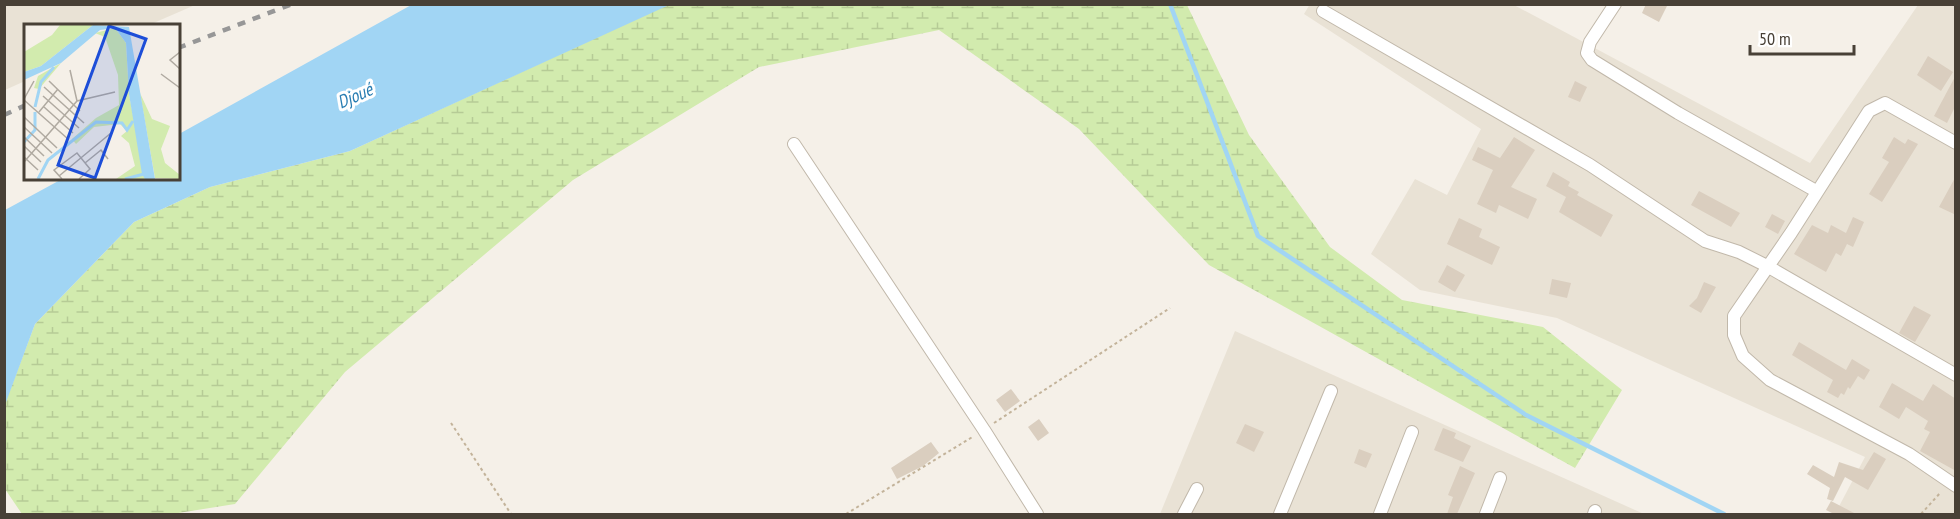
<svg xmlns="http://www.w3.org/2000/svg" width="1960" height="519" viewBox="0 0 1960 519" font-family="'PT Sans Narrow',sans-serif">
<defs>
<pattern id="wetland-marsh" width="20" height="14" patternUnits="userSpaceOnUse" patternTransform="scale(1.5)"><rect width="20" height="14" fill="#d2ebae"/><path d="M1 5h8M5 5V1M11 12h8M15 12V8" fill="none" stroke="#b6cb96"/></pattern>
</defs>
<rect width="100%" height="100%" fill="#f5f0e8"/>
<!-- residential -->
<path fill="#e9e2d5" d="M1310,4L1514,5L1810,163L1918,5H1955V514H1835L1865,457L1557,318L1420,290L1371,254L1415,179L1447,195L1481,129L1304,14Z
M4,5L5,4L195,5L149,25L26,26L25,81L5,90Z
M1235,331L1644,514H1160Z"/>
<!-- wetland -->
<path fill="url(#wetland-marsh)" d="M669,4L1187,5L1249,135L1330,247L1402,300L1543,327L1622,390L1575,468L1209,265L1079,129L939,30L759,67L573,180L345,372L235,504L172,514H22L5,489L4,406L35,324L134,222L210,187L350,151Z"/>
<!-- water -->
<path fill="#a1d5f4" d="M413,4L669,5L350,151L210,187L134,222L35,324L5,405V210L62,179L178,178L179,134Z"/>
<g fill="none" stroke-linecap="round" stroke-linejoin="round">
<!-- stream -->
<path stroke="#a1d5f4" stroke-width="4.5" d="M1170,4L1258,236L1526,415L1724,514"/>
</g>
<!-- building -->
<path fill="#dacebf" d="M1646,4H1668L1659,22L1642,13Z
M1928,56L1953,72L1941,91L1917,75Z
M1956,75V105L1947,123L1934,116Z
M1575,81L1587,87L1580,102L1568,97Z
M1514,137L1535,150L1511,187L1537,199L1528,219L1499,205L1496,213L1477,204L1493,170L1472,160L1478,147L1500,158Z
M1894,137L1905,144L1908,139L1918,144L1882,202L1869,194L1889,162L1882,158Z
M1553,172L1570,182L1568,186L1579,192L1577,195L1613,215L1601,237L1559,212L1566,197L1546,186Z
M1956,176V215L1939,207Z
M1699,191L1740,213L1731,227L1691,205Z
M1772,214L1785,221L1778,234L1765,227Z
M1853,217L1864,222L1853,247L1847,244L1841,256L1836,253L1826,272L1794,254L1812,225L1828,233L1831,225L1846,233Z
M1459,218L1482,229L1479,237L1500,247L1492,265L1447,244Z
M1447,265L1465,275L1455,292L1438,282Z
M1552,279L1571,283L1567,298L1549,294Z
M1704,282L1716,287L1701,313L1689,306L1697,298Z
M1914,306L1931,315L1915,342L1899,333Z
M1799,342L1846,370L1852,359L1870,370L1864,380L1858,376L1850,389L1848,387L1844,395L1841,393L1838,398L1827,392L1833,380L1792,355Z
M1892,383L1923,401L1933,384L1956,399V471L1920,451L1930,432L1924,429L1928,421L1906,407L1899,419L1879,407Z
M1011,389L1020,401L1005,412L996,400Z
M1039,419L1049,433L1038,441L1028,427Z
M1245,424L1264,432L1254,452L1236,443Z
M1443,428L1456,433L1454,438L1471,446L1463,462L1434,450Z
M931,442L939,453L923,466L897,479L891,468Z
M1359,449L1372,454L1366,468L1354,463Z
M1874,452L1886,459L1868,490L1845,477L1833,501L1827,499L1830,488L1807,474L1813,465L1834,477L1839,462L1863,470Z
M1460,466L1475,473L1457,514H1447L1453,497L1448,495Z
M1831,501L1856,514H1834L1826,510Z"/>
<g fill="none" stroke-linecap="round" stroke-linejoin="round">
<defs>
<path id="minor" d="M1615,4L1590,42L1587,53L1592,60L1678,113L1816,191
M1323,11L1590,165L1705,241L1739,252L1767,266L1956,375
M1956,143L1885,103L1869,111L1791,233L1734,316V335L1743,356L1770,380L1909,454L1956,486
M794,144L984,430L1037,514
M1184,514L1197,489
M1280,514L1331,391
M1380,514L1412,432
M1486,514L1500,478
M1594,514L1595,511"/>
</defs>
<!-- minor casing -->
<use href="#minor" stroke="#c1b8aa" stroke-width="14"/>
<!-- path -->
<path stroke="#c3b39a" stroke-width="2" stroke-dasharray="3 3" stroke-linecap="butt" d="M451,423L511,514
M994,423L1170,308
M846,514L974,436
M1921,514L1941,492"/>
<!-- minor -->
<use href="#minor" stroke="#fff" stroke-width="12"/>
<!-- rail -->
<path stroke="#979797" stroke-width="4.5" stroke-dasharray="8 8" stroke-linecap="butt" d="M178,48L292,4
M4,115L26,105"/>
</g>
<g text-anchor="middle" stroke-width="6" stroke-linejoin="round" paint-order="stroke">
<!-- water labels -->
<g font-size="18" font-style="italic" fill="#287db2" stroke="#fff">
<text transform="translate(355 96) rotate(-24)" y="6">Djoué</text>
</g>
</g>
<!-- overview -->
<g transform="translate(24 24)">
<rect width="156" height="156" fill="#f5f0e8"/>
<path d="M36,1H69L17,42L0,48V28L28,11ZM91,4L102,19L105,70L121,155H92L111,142L105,119L97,112L103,107L96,100L70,103L52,120L48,115L72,94L95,81L94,51L81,13L71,9ZM37,39L15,65L10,64L14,52ZM116,69L128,95L146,102L137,125L141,139L156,151V155L131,154Z" fill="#d2ebae"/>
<path d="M69,1L105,3L131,155H121L118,150L105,70L102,19L91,4L76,6L37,39L0,56V48L17,42Z" fill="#a1d5f4"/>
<path fill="none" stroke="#a1d5f4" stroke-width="3" d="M11,83L17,58L30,43M0,118L11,106V88M14,155L24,136L72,98L98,99L103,106L109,97M101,155L120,150"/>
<path fill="none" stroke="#b0aaa1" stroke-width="1.5" d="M156,28L146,36L156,45M46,46L53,77M137,50L156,64M25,57L56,87M20,63L60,99M19,72L55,104M0,75L10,57M0,76L44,115M20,83L49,109M15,88L34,65M0,93L33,124M0,103L28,129M0,113L20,132M0,122L17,138M0,133L14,146M0,138L53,77L91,68M61,139L77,126L84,135M35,152L87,109M38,155L30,146L53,129L66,145L55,155"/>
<path fill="#1d4ed8" fill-opacity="0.15" stroke="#1d4ed8" stroke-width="3" d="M85,2L122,15L71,154L34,141Z"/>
<rect width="156" height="156" fill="none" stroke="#484036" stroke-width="3"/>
</g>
<!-- border -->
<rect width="1960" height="519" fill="none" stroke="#484036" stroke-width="12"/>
<!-- scale -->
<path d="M1750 45v9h104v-9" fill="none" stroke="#484036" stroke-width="3"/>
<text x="1759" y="45" font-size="18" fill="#484036" stroke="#ffffff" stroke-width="4.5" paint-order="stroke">50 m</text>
</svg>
